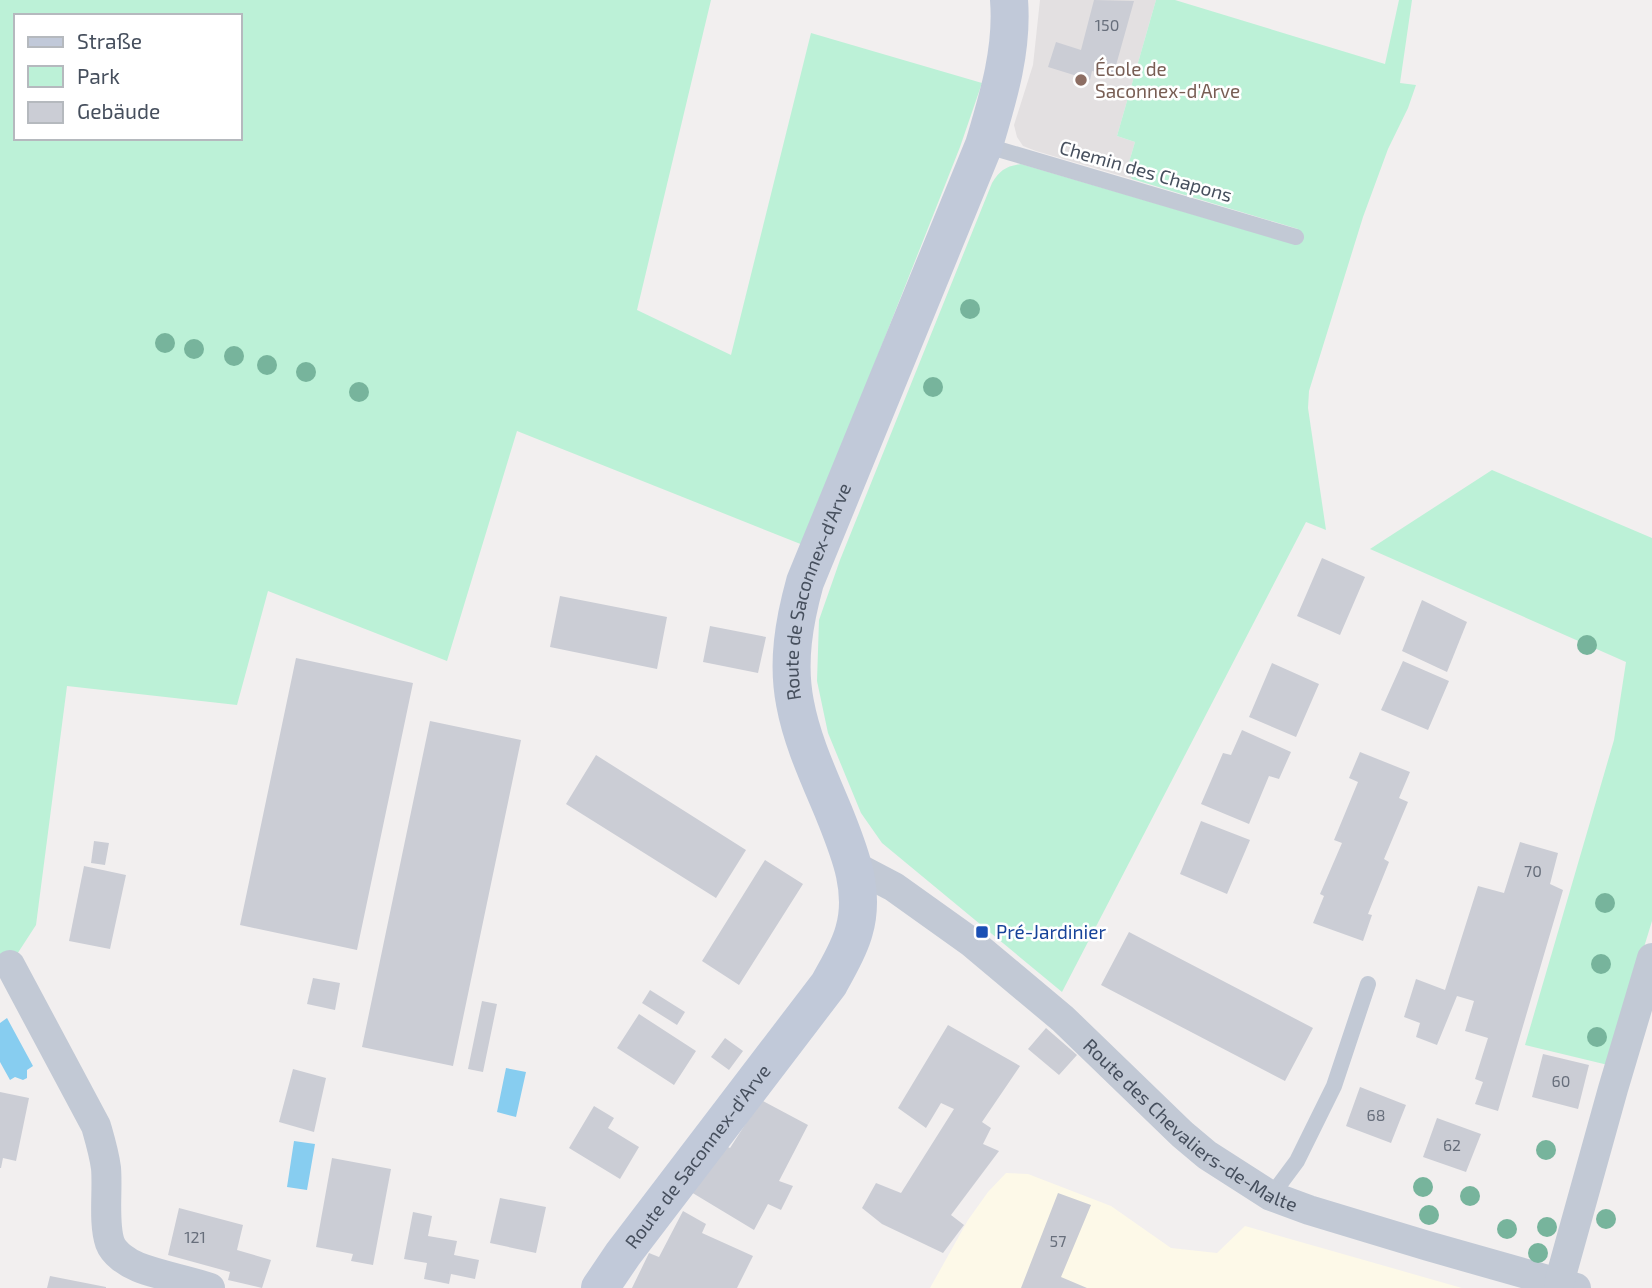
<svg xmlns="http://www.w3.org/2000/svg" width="1652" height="1288" viewBox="0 0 1652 1288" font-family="'Exo 2',sans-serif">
<rect width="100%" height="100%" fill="#f2efef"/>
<!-- commercial -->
<path fill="#fdf9e8" d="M1006,1173L1028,1174L1111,1206L1171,1248L1217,1253L1245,1226L1462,1288H930L968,1220L988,1192Z"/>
<!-- education -->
<path fill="#e3e0e1" d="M1040,0H1156L1117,136L1135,142L1127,169L1132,179L1036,151L1023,146L1017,137L1014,125L1033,65Z"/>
<!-- green -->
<path fill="#bcf1d7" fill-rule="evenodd" d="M0,0H711L637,310L731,355L811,33L982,83L960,147L803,545L517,431L447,661L268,591L237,705L67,686L36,925L10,965H0ZM16,16H240V138H16Z
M1156,0H1175L1385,64L1399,0H1412L1400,83L1416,85L1408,108L1388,149L1363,217L1309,391L1308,408L1326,530L1306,522L1062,992L882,843L861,813L828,733L817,681L819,620L840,560L992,183C1000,170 1006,166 1021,164L1294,244L1298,229L1132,179L1127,169L1135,142L1117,136Z
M1492,470L1652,538V921L1608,1065L1525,1045L1614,740L1626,662L1370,549Z"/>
<!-- water -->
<path fill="#87cdf0" d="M7,1018L33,1066L27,1070V1078L23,1080L15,1077L10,1080L0,1062V1023Z
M506,1068L526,1072L516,1117L497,1112Z
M294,1141L315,1144L307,1190L287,1187Z"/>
<!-- building -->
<path fill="#cbcdd5" d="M1094,0L1134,1L1113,76L1092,71L1090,80L1048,67L1056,42L1081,50Z
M1322,558L1365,577L1340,635L1297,616Z
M560,596L667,617L657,669L550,647Z
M1422,600L1467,622L1447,672L1402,651Z
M710,626L766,637L758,673L703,662Z
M296,658L413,683L357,950L240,925Z
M1403,661L1449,681L1428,730L1381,710Z
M1272,663L1319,684L1296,737L1249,717Z
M430,721L521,740L453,1066L362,1047Z
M1242,730L1291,752L1279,779L1269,776L1249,824L1201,804L1223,753L1231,755Z
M1360,752L1410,772L1399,798L1408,802L1384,859L1389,862L1368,914L1372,915L1363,941L1313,923L1324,896L1320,894L1342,843L1334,840L1358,782L1349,778Z
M596,755L746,850L716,898L566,804Z
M1201,821L1250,840L1227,894L1180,874Z
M94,841L109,843L105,865L91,863Z
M1520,842L1558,853L1550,884L1563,890L1498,1111L1475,1104L1483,1082L1475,1079L1488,1038L1465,1031L1474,1001L1457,996L1437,1045L1416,1037L1420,1023L1404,1017L1416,979L1445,990L1478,886L1504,893Z
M765,860L803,884L739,985L702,961Z
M84,866L126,875L110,949L69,941Z
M1129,932L1313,1028L1285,1081L1101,985Z
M313,978L340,983L335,1010L307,1004Z
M650,990L685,1012L677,1025L642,1003Z
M482,1001L497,1004L483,1072L468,1069Z
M639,1014L696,1051L674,1085L617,1048Z
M948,1025L1020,1066L982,1122L991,1128L983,1144L999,1151L951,1215L964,1225L943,1253L882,1224L862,1208L876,1183L901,1193L954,1109L941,1103L926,1128L898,1108Z
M1046,1028L1077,1055L1059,1075L1028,1049Z
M725,1038L743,1051L729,1070L711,1057Z
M1543,1054L1589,1065L1578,1109L1532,1097Z
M293,1069L326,1078L314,1132L279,1122Z
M1360,1087L1406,1105L1391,1143L1346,1126Z
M0,1092L29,1098L16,1161L3,1158L1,1168H0Z
M761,1100L808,1125L779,1181L793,1186L781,1210L768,1204L754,1230L691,1192L721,1144L730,1148Z
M594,1106L614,1118L608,1128L639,1147L620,1179L569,1148Z
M1437,1118L1481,1134L1466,1172L1423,1157Z
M332,1158L391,1169L373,1265L351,1261L353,1254L316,1247Z
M1058,1193L1091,1205L1061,1277L1087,1288H1021Z
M500,1198L546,1207L536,1253L490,1243Z
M179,1208L243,1225L237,1250L271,1260L262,1288L228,1280L230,1272L168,1255Z
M683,1211L706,1224L702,1233L753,1256L737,1288H632L649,1253L659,1257Z
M413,1212L432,1216L428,1236L457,1241L454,1255L479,1260L475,1279L451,1274L449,1284L424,1279L427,1263L404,1259Z
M50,1276L106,1287V1288H47Z"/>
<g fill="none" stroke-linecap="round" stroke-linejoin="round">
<!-- lane -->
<path stroke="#c2c9d5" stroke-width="16" d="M984,145L1296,237
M1271,1196L1297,1161L1334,1086L1368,984"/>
<!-- street -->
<g stroke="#c2c9d5" stroke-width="30">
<path id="s1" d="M854,866L894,887L971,942L1063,1019L1182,1134L1207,1155L1271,1196L1309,1210L1428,1246L1576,1288"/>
<path d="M10,965L96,1126C100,1140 104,1153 106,1168C108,1190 103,1223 110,1243C114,1254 128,1263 138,1267C161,1276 187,1280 210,1288"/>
<path d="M1559,1283L1613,1089L1652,958"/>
</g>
<!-- secondary -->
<path stroke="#c1c9d9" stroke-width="38" id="s2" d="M600,1288L623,1254L829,984C838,967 849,950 854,931C866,890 849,851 834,813C819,777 802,741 795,703C787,662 794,622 805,582L984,145C998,98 1013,50 1009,0"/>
</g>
<!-- trees -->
<g fill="#77b49c">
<circle cx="970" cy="309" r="10"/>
<circle cx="165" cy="343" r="10"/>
<circle cx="194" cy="349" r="10"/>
<circle cx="234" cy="356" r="10"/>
<circle cx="267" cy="365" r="10"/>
<circle cx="306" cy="372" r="10"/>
<circle cx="933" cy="387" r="10"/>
<circle cx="359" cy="392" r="10"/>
<circle cx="1587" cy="645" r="10"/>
<circle cx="1605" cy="903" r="10"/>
<circle cx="1601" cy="964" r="10"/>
<circle cx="1597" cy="1037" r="10"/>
<circle cx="1546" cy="1150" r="10"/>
<circle cx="1423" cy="1187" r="10"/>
<circle cx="1470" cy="1196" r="10"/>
<circle cx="1429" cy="1215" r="10"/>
<circle cx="1606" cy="1219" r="10"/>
<circle cx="1547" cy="1227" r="10"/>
<circle cx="1507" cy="1229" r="10"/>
<circle cx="1538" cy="1253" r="10"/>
</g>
<!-- markers -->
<circle fill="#8d6e63" stroke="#fff" stroke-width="2.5" cx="1081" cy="80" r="7"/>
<rect fill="#1a4fb4" stroke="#fff" stroke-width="2.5" x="975" y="925" width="14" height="14" rx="3.5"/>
<g text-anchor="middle" stroke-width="5" stroke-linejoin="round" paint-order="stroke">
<!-- number labels -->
<g font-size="16" fill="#676e7b">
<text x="1107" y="31">150</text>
<text x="1533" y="877">70</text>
<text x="1561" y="1087">60</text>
<text x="1376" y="1121">68</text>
<text x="1452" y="1151">62</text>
<text x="195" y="1243">121</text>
<text x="1058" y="1247">57</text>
</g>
<!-- education labels -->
<g font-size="19" fill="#785e54" stroke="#fff" text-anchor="start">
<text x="1095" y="76">École de<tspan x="1095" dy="22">Saconnex-d'Arve</tspan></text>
</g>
<!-- street labels -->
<g font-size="19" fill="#464f5d" stroke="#fff">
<text transform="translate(1146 171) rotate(16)" y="7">Chemin des Chapons</text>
<text dy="7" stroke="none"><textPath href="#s2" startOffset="794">Route de Saconnex-d'Arve</textPath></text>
<text dy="7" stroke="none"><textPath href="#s1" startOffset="427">Route des Chevaliers-de-Malte</textPath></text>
<text dy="7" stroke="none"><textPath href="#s2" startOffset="164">Route de Saconnex-d'Arve</textPath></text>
</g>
<!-- transit labels -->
<g font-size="19" fill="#164399" stroke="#fff" text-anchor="start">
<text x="996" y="939">Pré-Jardinier</text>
</g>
</g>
<!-- legend -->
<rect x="14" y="14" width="228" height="126" fill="#ffffff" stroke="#b5b9be" stroke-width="2"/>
<rect x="28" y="37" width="35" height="10" fill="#c1c9d9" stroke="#b5b9be" stroke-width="2"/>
<text x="77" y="49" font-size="21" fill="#464f5d">Straße</text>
<rect x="28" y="66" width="35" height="21" fill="#bcf1d7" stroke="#b5b9be" stroke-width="2"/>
<text x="77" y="84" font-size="21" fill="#464f5d">Park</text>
<rect x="28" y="102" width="35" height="21" fill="#cbcdd5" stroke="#b5b9be" stroke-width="2"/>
<text x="77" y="119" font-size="21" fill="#464f5d">Gebäude</text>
</svg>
